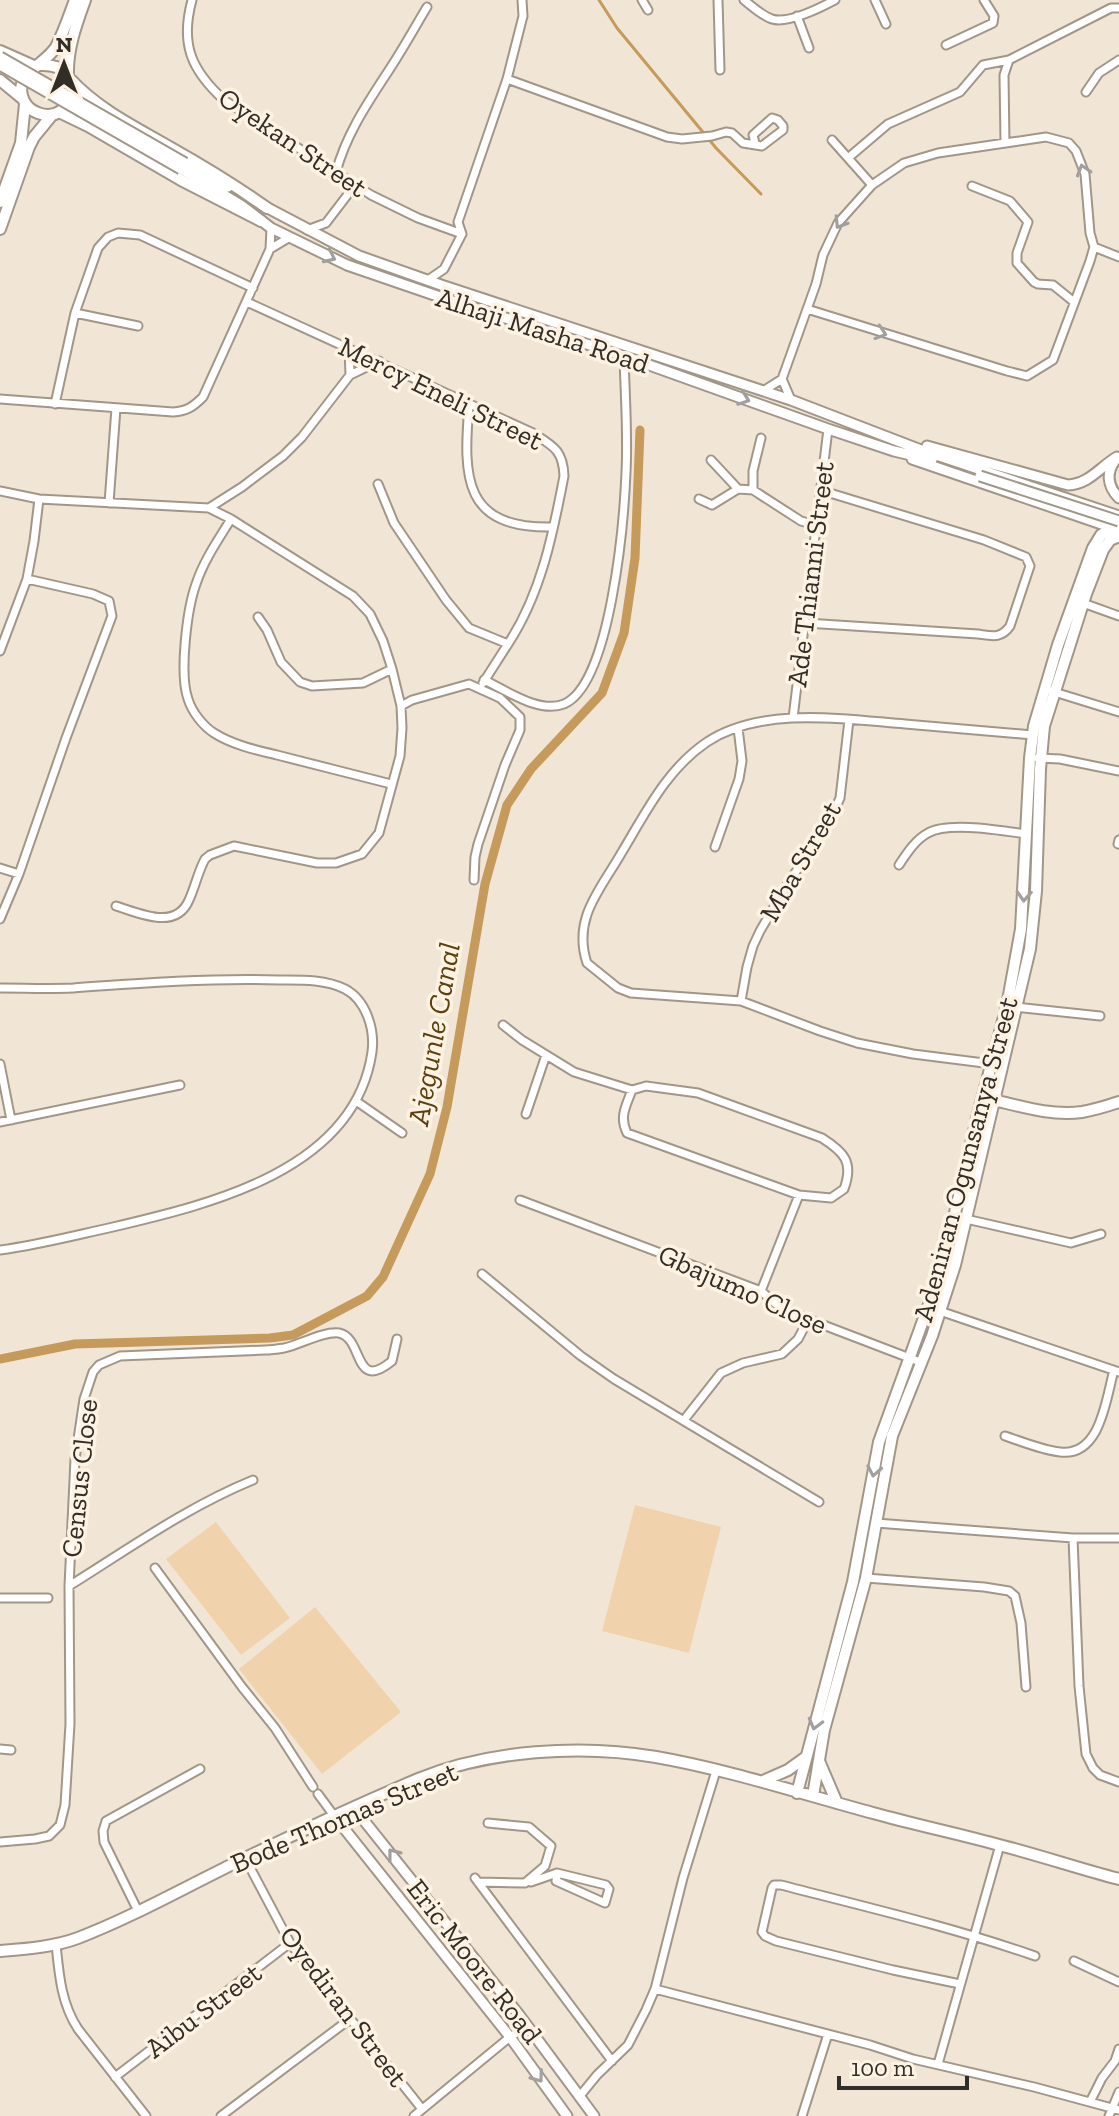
<svg xmlns="http://www.w3.org/2000/svg" width="1119" height="2116" viewBox="0 0 1119 2116" font-family="'Zilla Slab',serif">
<rect width="100%" height="100%" fill="#f1e5d5"/>
<!-- green -->
<path fill="#f0d3ac" d="M635,1505L721,1527L689,1653L602,1631Z
M216,1522L290,1618L241,1655L166,1559Z
M315,1607L401,1712L322,1774L239,1669Z"/>
<g fill="none" stroke-linecap="round" stroke-linejoin="round">
<!-- stream -->
<path stroke="#c59a5b" stroke-width="3" d="M599,0L617,28L716,148L761,194"/>
<!-- canal -->
<path stroke="#c59a5b" stroke-width="9" d="M0,1359L75,1344L270,1338L293,1335L367,1296L383,1277L430,1174L447,1107L485,884L507,805L531,769L602,693L624,633L635,558L640,430"/>
<defs>
<path id="minor" d="M192,0C180,44 191,70 224,100L371,195L418,218L462,234
M642,0L648,10
M718,0L720,70
M744,0C753,7 761,15 772,19C788,24 820,8 835,0
M875,0L886,24
M797,16L809,48
M946,45L993,23L994,16L984,0
M507,79L667,137L682,139L712,136L726,132L732,133L743,143L762,146L783,130V126L778,120L772,118L753,135L755,143
M1086,92L1099,73L1119,60
M832,140L872,185
M1005,143L1004,75L1009,60
M848,158L888,124L960,92L983,65L1009,60L1111,8H1119
M336,172C347,132 369,101 391,67C404,47 415,27 427,7
M972,186L1010,201L1028,222L1017,253V263L1034,282L1038,284L1053,285L1074,302
M307,230L326,223L355,185
M1094,247L1119,257
M270,249L290,237
M428,280L444,269L462,234L458,222L507,79L523,16L522,0
M247,302L533,433C553,446 563,450 564,476C553,534 541,594 508,644L469,628L446,600L394,523L378,484
M75,313L138,326
M349,348L350,375
M763,391L782,379
M0,399L173,412C187,411 193,407 203,397L270,249L271,228
M791,400L782,379L816,284L823,255L838,223L872,185L904,163L938,153L1046,137L1069,143L1076,151L1085,174L1090,233L1094,247L1090,261L1053,360L1027,376L1007,371L807,309
M55,404L75,313L98,248L108,237L118,233L140,235L253,288
M469,405C463,478 463,529 553,527
M761,438L753,471V490L801,521L816,525
M711,460L738,489
M0,491L39,499L209,508L231,519L353,596L370,614L383,641L392,669L401,706L402,728L400,756L379,833L362,854L336,863H317L234,846L210,855L205,859C198,872 195,887 189,900C176,931 139,913 116,906
M699,499L712,505L738,489L753,490
M109,503L116,408
M209,508L242,487L283,456L302,437L350,375L379,361
M231,519C218,540 204,560 196,584C187,609 179,674 188,699C192,712 203,726 214,733C233,745 256,750 277,755C315,765 353,774 391,784
M1080,602L1119,616
M258,617L267,630L281,662L300,682L312,686L363,683L392,669
M806,623L978,634C992,636 1001,639 1010,626L1030,566L1026,557L984,540L820,490
M0,651L27,579L34,541L39,499
M484,680C506,690 539,714 564,704C611,684 624,520 626,472C628,434 625,395 624,356
M483,683L508,644
M1051,691L1119,712
M401,706L412,700L469,684L500,698L520,717V730L505,765L478,844L475,857L474,880
M793,718L828,429
M1038,758L1060,759L1119,771
M1118,844L1119,840
M715,847L739,779L742,761L738,728
M899,865C907,853 915,840 928,833C948,821 1004,831 1027,834
M0,868L19,874L66,738L112,616L109,601L93,594L27,579
M0,919L19,874
M0,988C24,988 49,989 73,988C142,983 210,978 279,980C300,980 325,979 345,989C366,1000 375,1029 372,1052C355,1170 211,1204 113,1227C76,1235 38,1245 0,1250
M741,1001L747,967L753,946L760,931L787,885L829,822L840,798L849,720
M1015,1007L1100,1016
M503,1025L522,1040L574,1072L632,1090
M0,1064L11,1120
M992,1064L913,1054L857,1043L820,1031L741,1001L631,993L618,988L587,963C572,918 601,889 622,852C646,812 667,769 707,742C761,706 844,719 905,724C947,728 990,731 1033,735
M646,1086L698,1093L822,1138C844,1152 854,1162 844,1189L831,1198L799,1195L627,1133C619,1117 626,1106 632,1090Z
M356,1101L402,1133
M526,1114L546,1055
M0,1122L180,1085
M520,1200L761,1291L776,1304L792,1313L920,1362
M966,1219L1071,1243L1101,1234
M482,1274L581,1356L614,1379L819,1502
M761,1291L799,1195
M928,1307L1119,1372
M684,1420L721,1373L743,1363L782,1354L798,1339L808,1320
M1005,1436C1023,1442 1042,1450 1060,1452C1101,1457 1106,1398 1114,1370
M876,1523L1073,1538H1119
M1073,1538L1079,1686L1086,1754L1093,1768L1100,1775L1119,1782
M155,1568L242,1687L275,1728L313,1787
M866,1578L984,1587L1009,1591L1015,1596L1021,1623L1026,1687
M69,1586C130,1548 187,1507 253,1480
M0,1598H48
M0,1749L11,1750
M318,1794L335,1817
M0,1842L35,1839L49,1836L60,1825L65,1805L70,1724L69,1586L75,1459L84,1399L93,1372L99,1365L120,1356L265,1350C271,1350 278,1349 284,1348C299,1345 323,1331 339,1333C364,1338 353,1393 392,1361L397,1339
M245,1858L290,1943L422,2109
M557,1873L606,1885L609,1889L605,1903L556,1881Z
M475,1878L612,2061
M478,1882L525,1883L545,1866L551,1846L529,1827L488,1823
M531,1882L557,1873
M138,1911L104,1842L103,1831L106,1821L200,1769
M56,1944C59,1974 61,2003 78,2029L146,2116
M1074,1961L1119,1982
M960,1984L893,1970L776,1941L765,1936L762,1932L772,1888L774,1885H781C866,1907 952,1927 1035,1956
M655,1989L870,2045L913,2059L1034,2087L1119,2110
M938,2064L1000,1845
M115,2077L290,1943
M579,2097L597,2075L628,2045L646,2010L655,1989L683,1878L716,1771
M1090,2102L1102,2078L1115,2061L1119,2049
M221,2116L350,2019
M414,2116L510,2037L526,2027
M802,2116L828,2034
M1109,2116L1119,2092"/>
<path id="tertiary" d="M185,163L228,187
M181,169L241,205L271,228L347,265L449,300L624,356L828,429L894,451L932,460
M262,205L359,256L441,285L791,400L921,450L1119,516
M927,446L1068,485C1089,484 1100,467 1117,457
M912,459L1119,530
M1116,459C1106,472 1107,486 1119,498
M354,1808L520,2016L594,2116
M335,1817L510,2037L567,2116"/>
<path id="secondary" d="M0,51L36,67
M41,65C90,63 74,127 38,113C32,111 27,107 24,101C11,75 45,65 56,47C64,32 69,16 75,0
M68,76C67,49 76,25 85,0
M0,80L23,99
M71,80C99,110 137,128 173,149C205,167 236,186 267,208
M59,112L88,126L181,180L261,221
M0,202L21,143L25,104
M0,229L29,147L34,137L52,115
M994,1100C1023,1107 1052,1116 1082,1112C1094,1110 1107,1106 1119,1102
M819,1761L837,1803
M763,1781L788,1770L806,1757
M797,1793L853,1582L879,1442L932,1296L948,1243L978,1114L1007,1006L1021,929L1030,758L1034,726L1058,645L1093,548L1101,535L1112,528
M813,1796L824,1730L866,1578L892,1436L932,1336L955,1265L1030,949L1036,891L1040,769L1044,726L1086,594L1103,550L1110,540L1119,536
M0,1951C25,1949 54,1947 78,1938C130,1918 180,1890 231,1865C292,1835 355,1806 418,1779C489,1750 581,1744 656,1757C730,1770 802,1794 873,1813C916,1825 960,1834 1003,1846C1042,1856 1080,1869 1119,1879"/>
</defs>
<!-- minor casing -->
<use href="#minor" stroke="#a19688" stroke-width="11"/>
<!-- tertiary casing -->
<use href="#tertiary" stroke="#a19688" stroke-width="13"/>
<!-- secondary casing -->
<use href="#secondary" stroke="#a19688" stroke-width="14"/>
<!-- minor -->
<use href="#minor" stroke="#fff" stroke-width="7"/>
<!-- tertiary -->
<use href="#tertiary" stroke="#fff" stroke-width="9"/>
<!-- secondary -->
<use href="#secondary" stroke="#fff" stroke-width="10"/>
<defs>
<path id="tertiary-bridge" d="M0,57L185,163
M0,65L181,169
M980,476L1119,521"/>
</defs>
<!-- tertiary-bridge casing -->
<use href="#tertiary-bridge" stroke="#a19688" stroke-width="13" stroke-linecap="butt"/>
<!-- tertiary-bridge -->
<use href="#tertiary-bridge" stroke="#fff" stroke-width="9"/>
</g>
<!-- one-way arrows -->
<defs><path id="oneway-chevron" d="M-2-3.5L2.5 0L-2 3.5" fill="none" stroke-width="1.6" stroke-linecap="round" stroke-linejoin="round" transform="scale(2)"/></defs>
<g stroke="#a2a09e">
<use href="#oneway-chevron" transform="translate(1083 170) rotate(-107)"/>
<use href="#oneway-chevron" transform="translate(840 223) rotate(122)"/>
<use href="#oneway-chevron" transform="translate(330 257) rotate(25)"/>
<use href="#oneway-chevron" transform="translate(881 333) rotate(18)"/>
<use href="#oneway-chevron" transform="translate(744 399) rotate(20)"/>
<use href="#oneway-chevron" transform="translate(1024 896) rotate(93)"/>
<use href="#oneway-chevron" transform="translate(874 1471) rotate(100)"/>
<use href="#oneway-chevron" transform="translate(815 1724) rotate(105)"/>
<use href="#oneway-chevron" transform="translate(393 1854) rotate(-128)"/>
<use href="#oneway-chevron" transform="translate(538 2077) rotate(54)"/>
</g>
<g text-anchor="middle" stroke-width="7" stroke-linejoin="round" paint-order="stroke">
<!-- street labels -->
<g font-size="28" fill="#312d27" stroke="#fef2e3">
<text transform="translate(293 142) rotate(34)" y="10">Oyekan Street</text>
<text transform="translate(543 330) rotate(18)" y="10">Alhaji Masha Road</text>
<text transform="translate(441 393) rotate(26)" y="10">Mercy Eneli Street</text>
<text transform="translate(810 574) rotate(-83)" y="10">Ade Thianni Street</text>
<text transform="translate(800 861) rotate(-60)" y="10">Mba Street</text>
<text transform="translate(965 1159) rotate(-75)" y="10">Adeniran Ogunsanya Street</text>
<text transform="translate(743 1289) rotate(24)" y="10">Gbajumo Close</text>
<text transform="translate(79 1478) rotate(-84)" y="10">Census Close</text>
<text transform="translate(344 1817) rotate(-23)" y="10">Bode Thomas Street</text>
<text transform="translate(475 1961) rotate(52)" y="10">Eric Moore Road</text>
<text transform="translate(344 2006) rotate(53)" y="10">Oyediran Street</text>
<text transform="translate(203 2010) rotate(-37)" y="10">Aibu Street</text>
</g>
<!-- water labels -->
<g font-size="30" font-style="italic" fill="#5d400d" stroke="#fef2e3">
<text transform="translate(434 1034) rotate(-80)" y="10">Ajegunle Canal</text>
</g>
</g>
<!-- north arrow -->
<g transform="translate(64 64)" stroke="#fef2e3" stroke-width="6" paint-order="stroke">
<path d="M0-6L14 30L0 20L-14 30Z" fill="#312d27"/>
<text y="-12" font-size="22" font-weight="bold" text-anchor="middle" fill="#312d27">N</text>
</g>
<!-- scale -->
<path d="M839 2076v12h128v-12" fill="none" stroke="#312d27" stroke-width="4"/>
<text x="851" y="2076" font-size="24" fill="#312d27" stroke="#fef2e3" stroke-width="6" paint-order="stroke">100 m</text>
</svg>
